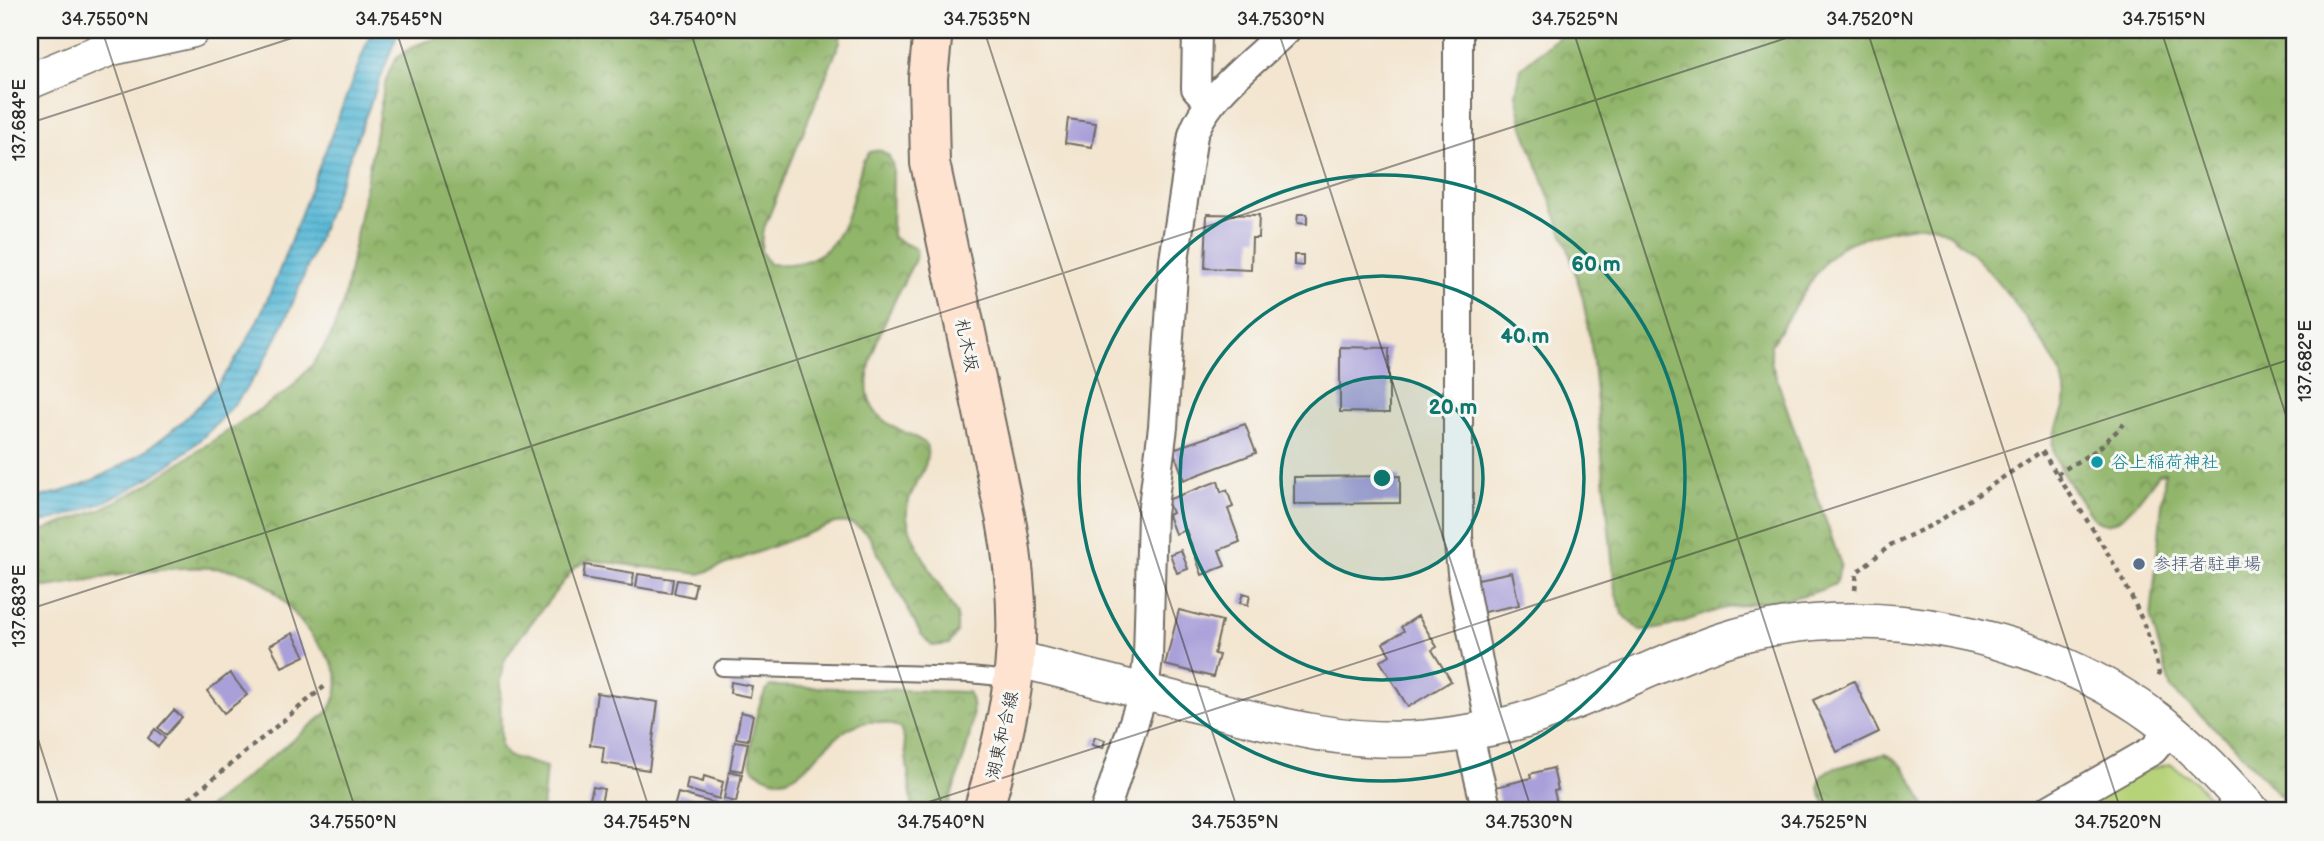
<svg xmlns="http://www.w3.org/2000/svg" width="2324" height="841" viewBox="0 0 2324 841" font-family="'Balsamiq Sans','Klee One',sans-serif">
<defs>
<pattern id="forest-crowns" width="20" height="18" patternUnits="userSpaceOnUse" patternTransform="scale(1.75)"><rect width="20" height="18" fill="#91b56a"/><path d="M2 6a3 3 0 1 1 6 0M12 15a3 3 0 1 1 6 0" fill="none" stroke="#779357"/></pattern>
<pattern id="water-rules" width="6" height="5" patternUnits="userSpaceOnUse" patternTransform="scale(1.75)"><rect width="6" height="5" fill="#59b9d7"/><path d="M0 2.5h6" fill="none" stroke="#4a97af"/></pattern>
</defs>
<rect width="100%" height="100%" fill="#f6f6f2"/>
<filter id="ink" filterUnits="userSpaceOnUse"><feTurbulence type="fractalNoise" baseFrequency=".0143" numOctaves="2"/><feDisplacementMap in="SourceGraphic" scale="14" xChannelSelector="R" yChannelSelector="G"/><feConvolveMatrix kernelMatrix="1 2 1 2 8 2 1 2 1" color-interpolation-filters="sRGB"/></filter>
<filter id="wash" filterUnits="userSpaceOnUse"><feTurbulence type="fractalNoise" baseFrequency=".00686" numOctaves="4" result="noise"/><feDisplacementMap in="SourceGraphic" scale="28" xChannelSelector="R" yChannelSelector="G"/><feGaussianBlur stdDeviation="1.57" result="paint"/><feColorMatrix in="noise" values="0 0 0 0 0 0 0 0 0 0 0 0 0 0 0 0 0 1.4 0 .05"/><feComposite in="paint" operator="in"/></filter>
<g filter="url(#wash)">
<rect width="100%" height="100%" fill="#f3e5cf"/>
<!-- forest -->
<path fill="url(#forest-crowns)" stroke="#5e704a" stroke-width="2" d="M545,30H841L840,42L762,233L761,251L769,264C844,270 846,217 863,161L870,152L880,150L889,156L893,167L892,237L916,249V257C900,292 851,373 873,408C884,428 910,431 926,444C934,470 904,489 907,517C910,541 944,592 957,615V632L949,644L932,646L921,634L869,536C858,525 851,521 835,523L700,574L589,560L575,567L514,645L504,661L500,680L501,747L508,756L546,767L542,811H204L329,711C347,680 335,665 315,640C298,619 280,591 256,578C206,553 101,580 45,587L30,584V535L99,510L142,488L289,390L313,364L331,336L344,300L385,83C388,75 391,64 397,58C428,27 503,33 545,30Z
M1567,30H2294V811L2231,743L2171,689L2151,619L2165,473L2159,474C2144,491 2117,541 2092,517C2080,497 2056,471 2053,448C2050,426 2073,412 2063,381C2051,345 1971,238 1936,227C1916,221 1855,238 1838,249C1818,264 1786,322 1771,345V362L1841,565L1835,584C1800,602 1756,600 1718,610C1690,618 1668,631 1639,630L1622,614L1615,591L1592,352L1583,299L1567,245L1523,127L1516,94L1521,68Z
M770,686L968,692C984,714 954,785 946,811H913L904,740L900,728C837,699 817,779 780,780C771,780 757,774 752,766C745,754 759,694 770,686Z
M1884,754C1907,760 1917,791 1928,811H1834C1822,801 1815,790 1822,775L1829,770Z"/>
<!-- green -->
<path fill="#b7d37a" stroke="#717f52" stroke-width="2" d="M2170,764L2195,781L2222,811H2072L2144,770Z"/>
<!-- water -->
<path fill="url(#water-rules)" stroke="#427281" stroke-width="2" d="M372,30H399C376,89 353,148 330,208C309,262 290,318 260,368C212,447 121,509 30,524V499C113,485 195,425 239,354C269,306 286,251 307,198C329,142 350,86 372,30Z"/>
<g id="blocks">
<!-- building -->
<path fill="#a99fd9" d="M1068,119L1096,123L1092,147L1065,143Z
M1207,214L1259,215L1258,238H1252L1251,270L1205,268Z
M1298,214H1307V224L1297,223Z
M1294,255H1303V266L1294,265Z
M1340,347L1389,348V413L1340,412Z
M1245,424L1256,453L1184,480L1173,449Z
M1400,476V503L1294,504V477Z
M1218,481L1221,492L1227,490L1233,507L1228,509L1240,542L1219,550L1225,566L1202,575L1186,530L1175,534L1168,515L1172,513L1167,500Z
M1181,550L1188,569L1177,573L1170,554Z
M585,565L634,573L632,586L583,578Z
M1512,572L1519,605L1479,613L1473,580Z
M638,574L673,579L671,593L636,587Z
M677,580L696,583L693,597L674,593Z
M1243,593L1250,595L1248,605L1240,603Z
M1179,610L1222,621L1214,654L1219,655L1213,677L1165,665Z
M1418,616L1437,647L1432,650L1451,681L1408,707L1380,661L1390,655L1383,643L1404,631L1401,627Z
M293,633L305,656L282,667L270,645Z
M230,673L247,695L224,713L207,691Z
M1854,681L1879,732L1837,752L1813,700Z
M731,682L752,686L750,697L730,693Z
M597,693L658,702L649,770L602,763L604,747L590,745Z
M174,710L182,717L166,735L158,728Z
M741,712L753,715L748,740L736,738Z
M155,729L165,738L158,747L148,738Z
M1095,737L1105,740L1103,748L1092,745Z
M735,741L748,743L742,771L730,769Z
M1553,768L1558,790L1554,791L1559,811H1501L1496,787L1531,778L1530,774Z
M729,771L742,774L736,802L724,799Z
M704,776L723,782L719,799L686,789L688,778L703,782Z
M593,787L604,789L600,808L610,811H587Z
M678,793L739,810V811H673Z"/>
</g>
</g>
<g filter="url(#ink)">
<use href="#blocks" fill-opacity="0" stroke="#716c64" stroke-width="2"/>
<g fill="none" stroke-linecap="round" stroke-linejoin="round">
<defs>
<path id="service" d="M722,668L970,675L1010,679"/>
<path id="minor" d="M1197,30L1196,88L1210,103
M1458,30V537L1464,589L1491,728
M1468,732L1487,811
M1105,811L1144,691L1148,657L1152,514L1163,427L1174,260L1193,135C1205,96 1257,59 1286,30
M2047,811L2153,750L2170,730"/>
<path id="tertiary" d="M30,81L110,48L192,30
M1017,659C1077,674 1137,690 1197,705C1272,724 1348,745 1426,738C1461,734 1497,729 1530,718C1596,697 1656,663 1721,641C1863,594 2046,633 2162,723C2196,749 2224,780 2252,811"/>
<path id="secondary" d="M933,30L928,78L930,163L1006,520C1027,631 1015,704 983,811"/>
</defs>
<!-- service casing -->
<use href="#service" stroke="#716c64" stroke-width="18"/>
<!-- minor casing -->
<use href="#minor" stroke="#716c64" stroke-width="32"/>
<!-- tertiary casing -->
<use href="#tertiary" stroke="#716c64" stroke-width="38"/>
<!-- secondary casing -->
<use href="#secondary" stroke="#716c64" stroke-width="42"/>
<!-- path -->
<path stroke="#716c64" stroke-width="4.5" stroke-dasharray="5 5" stroke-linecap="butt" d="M2057,474L2098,449L2124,424
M1855,590L1857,572L1892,544L1936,523L2042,451C2087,523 2144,595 2160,679
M174,811L325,686"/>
<!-- service -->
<use href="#service" stroke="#fff" stroke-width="14"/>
<!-- minor -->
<use href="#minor" stroke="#fff" stroke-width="28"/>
<!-- tertiary -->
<use href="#tertiary" stroke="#fff" stroke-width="35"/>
<!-- secondary -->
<use href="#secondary" stroke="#fee3d1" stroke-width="38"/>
</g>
</g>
<!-- ticks -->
<path fill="none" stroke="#2b2b2b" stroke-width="2" stroke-opacity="0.45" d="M102,30L356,811M396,30L650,811M690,30L944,811M984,30L1238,811M1278,30L1532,811M1573,30L1826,811M1867,30L2121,811M2161,30L2294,440M30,123L317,30M30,609L1811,30M30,714L61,811M901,811L2294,358"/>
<!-- distance rings -->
<circle cx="1382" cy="478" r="101" fill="#0f766e" fill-opacity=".12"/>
<g fill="none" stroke="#0f766e" stroke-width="3.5">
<circle cx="1382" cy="478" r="101"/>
<circle cx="1382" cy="478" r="202"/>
<circle cx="1382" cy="478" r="303"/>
</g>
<!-- markers -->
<circle fill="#0f9aa8" stroke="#f6f6f2" stroke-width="2.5" cx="2097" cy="462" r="7"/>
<circle fill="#5c6f8a" stroke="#f6f6f2" stroke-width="2.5" cx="2139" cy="564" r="7"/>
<g text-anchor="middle" stroke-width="6" stroke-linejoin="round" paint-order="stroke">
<!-- street labels -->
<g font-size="18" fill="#2b2b2b" stroke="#f6f6f2">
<text transform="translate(967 345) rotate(78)" y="6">札木坂</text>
<text transform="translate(1002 735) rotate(-77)" y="6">湖東和合線</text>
</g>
<!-- culture labels -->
<g font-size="18" fill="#0d838f" stroke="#f6f6f2" text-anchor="start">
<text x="2111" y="468">谷上稲荷神社</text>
</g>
<!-- service labels -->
<g font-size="18" fill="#4e5e75" stroke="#f6f6f2" text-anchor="start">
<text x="2153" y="570">参拝者駐車場</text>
</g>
</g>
<circle cx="1382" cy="478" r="10" fill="#0f766e" stroke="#f6f6f2" stroke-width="3.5"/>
<g font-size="21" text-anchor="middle" font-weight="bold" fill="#0f766e" stroke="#f6f6f2" stroke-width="6" stroke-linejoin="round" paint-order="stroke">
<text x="1596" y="271">60 m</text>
<text x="1525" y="343">40 m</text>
<text x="1453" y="414">20 m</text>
</g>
<!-- margin -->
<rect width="2324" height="841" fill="none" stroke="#f6f6f2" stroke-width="77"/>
<rect x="38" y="38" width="2248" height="764" fill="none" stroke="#2b2b2b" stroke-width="2.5"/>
<g font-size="18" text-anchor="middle" fill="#2b2b2b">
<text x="105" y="25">34.7550°N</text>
<text x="399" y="25">34.7545°N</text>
<text x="693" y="25">34.7540°N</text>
<text x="987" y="25">34.7535°N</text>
<text x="1281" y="25">34.7530°N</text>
<text x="1575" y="25">34.7525°N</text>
<text x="1870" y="25">34.7520°N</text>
<text x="2164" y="25">34.7515°N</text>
<text transform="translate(19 120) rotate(-90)" y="6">137.684°E</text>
<text transform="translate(2305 361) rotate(-90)" y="6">137.682°E</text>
<text transform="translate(19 606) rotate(-90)" y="6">137.683°E</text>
<text x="353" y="828">34.7550°N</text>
<text x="647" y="828">34.7545°N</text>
<text x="941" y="828">34.7540°N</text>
<text x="1235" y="828">34.7535°N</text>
<text x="1529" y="828">34.7530°N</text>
<text x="1824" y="828">34.7525°N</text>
<text x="2118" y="828">34.7520°N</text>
</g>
</svg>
